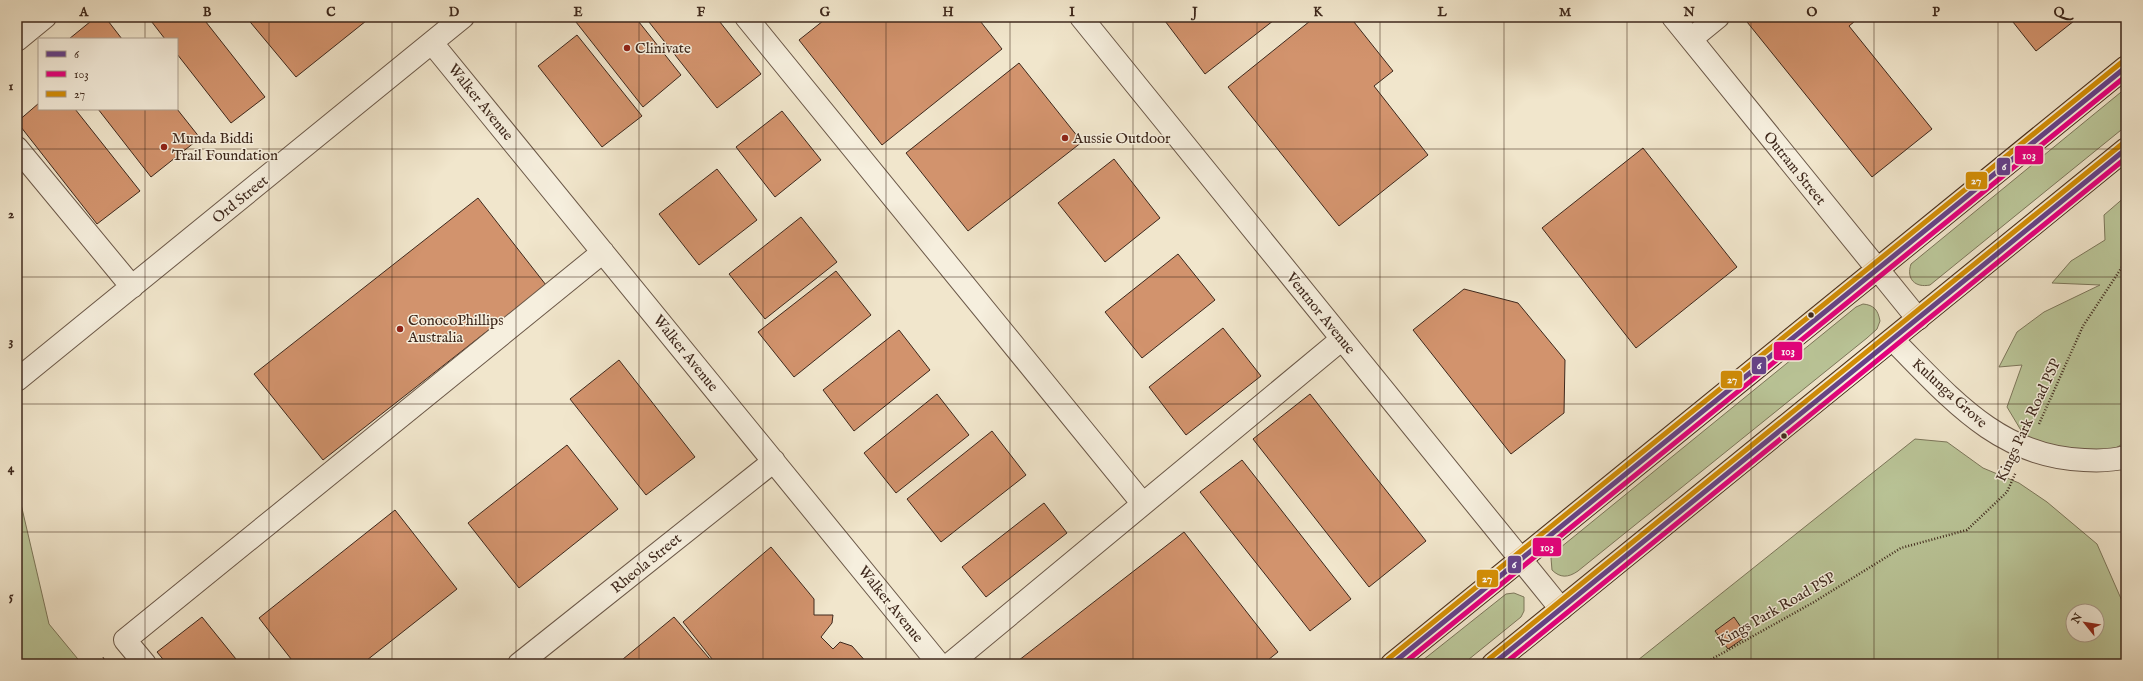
<svg xmlns="http://www.w3.org/2000/svg" width="2143" height="681" viewBox="0 0 2143 681" font-family="'IM FELL English',serif">
<rect width="100%" height="100%" fill="#f1e6cc"/>
<filter id="stains"><feTurbulence type="fractalNoise" baseFrequency=".005" numOctaves="4"/><feColorMatrix values="0 0 0 0 .2 0 0 0 0 .09 0 0 0 0 .02 0 0 0 .5 -.17"/></filter>
<radialGradient id="worn" r=".72"><stop offset=".6" stop-color="#630" stop-opacity="0"/><stop offset="1" stop-color="#630" stop-opacity=".3"/></radialGradient>
<!-- green -->
<path fill="#bac598" stroke="#7c765a" fill-rule="evenodd" d="M2126,88V126L1930,285C1915,288 1906,279 1911,264Z
M2126,196V442L2083,467L2025,437L2007,407L2022,365L1999,367L2017,332L2044,312L2100,285L2052,283L2071,261L2105,240L2104,215Z
M1863,304C1874,305 1878,310 1880,321L1877,329L1867,338L1578,571C1568,578 1560,578 1552,570L1551,558L1555,552L1856,307Z
M1915,439L1947,442L1983,468L2019,483L2047,502L2097,544L2126,610V664H1633ZM2073,611H2097V635H2073Z
M17,487L49,624L82,664H17Z
M1514,593L1524,597V611L1521,617L1463,664H1418L1506,594Z"/>
<!-- building -->
<path fill="#d2936d" stroke="#3e281c" d="M96,17H105L122,39H69Z
M148,17H202L265,97L231,123L177,54V39H165Z
M246,17H371L296,77Z
M572,17H635L681,75L643,107Z
M645,17H716L761,74L717,108Z
M828,17H977L1002,49L882,145L799,40Z
M1162,17H1278L1205,74Z
M1315,17H1350L1393,71L1374,86L1428,155L1339,226L1228,87Z
M1743,17H1860L1849,26L1932,129L1872,177Z
M2009,17H2079L2036,51Z
M577,35L642,116L602,147L538,66Z
M1019,63L1082,142L968,231L906,153Z
M39,103V109H75L140,191L97,224L17,122Z
M98,109H177L200,138L151,177Z
M782,111L821,160L775,197L736,147Z
M1643,148L1737,267L1636,348L1542,228Z
M1114,159L1160,218L1105,262L1058,203Z
M717,169L757,220L699,265L659,214Z
M478,198L546,285L323,460L254,374Z
M801,217L837,262L765,319L729,274Z
M1178,254L1215,300L1142,358L1105,312Z
M836,271L871,315L794,377L758,332Z
M1464,289L1518,303L1565,360L1564,413L1511,454L1413,330Z
M1223,328L1261,376L1186,435L1149,387Z
M899,330L930,370L854,431L823,390Z
M619,360L695,457L646,495L570,399Z
M937,394L969,435L896,493L864,453Z
M1310,394L1426,541L1369,587L1253,439Z
M992,431L1026,475L941,542L907,499Z
M567,445L618,509L519,588L468,523Z
M1242,460L1351,599L1310,631L1200,492Z
M1044,503L1067,533L986,597L962,567Z
M395,510L457,589L362,664H295L259,618Z
M1184,532L1278,652L1263,664H1014Z
M771,547L814,599V615H833L832,623L821,637L833,649L840,642L852,646L868,664H716L683,622Z
M202,617L240,664H167L157,652Z
M674,617L714,664H617Z
M1734,617L1747,636L1728,649L1715,631Z"/>
<g fill="none" stroke-linecap="round" stroke-linejoin="round">
<defs>
<path id="minor" d="M746,17L1143,504
M1081,17L1561,609
M1673,17L1918,319
M1691,39L1718,17
M17,40L45,17
M432,43L939,664
M17,148L132,287
M1893,340C1949,396 1998,457 2084,460C2099,461 2111,461 2126,457
M17,380L463,17
M145,664L125,640L603,252
M519,664L774,461
M950,664L1342,339"/>
<path id="major" d="M1392,664L2126,67
M1493,664L2126,149"/>
</defs>
<!-- minor casing -->
<use href="#minor" stroke="#6b5848" stroke-width="24"/>
<!-- major casing -->
<use href="#major" stroke="#3e281c" stroke-width="24"/>
<!-- path -->
<path stroke="#3e281c" stroke-width="2.5" stroke-dasharray="1 2" stroke-linecap="butt" d="M2039,424L2083,326L2126,261
M96,664L104,658
M1703,664L1814,602L1901,548L1967,530L2007,492L2016,472"/>
<!-- minor -->
<use href="#minor" stroke="#f6efde" stroke-width="22"/>
<!-- major -->
<use href="#major" stroke="#e8c386" stroke-width="22"/>
<defs>
<path id="bus-1" d="M1392,664L2126,67
M1493,664L2126,149"/>
<path id="bus-2" d="M1403,664L2126,76
M1504,664L2126,158"/>
<path id="bus-3" d="M1388,659L2122,62
M1489,659L2122,144"/>
</defs>
<!-- bus-1 casing -->
<use href="#bus-1" stroke="#f6efde" stroke-width="8"/>
<!-- bus-2 casing -->
<use href="#bus-2" stroke="#f6efde" stroke-width="8"/>
<!-- bus-3 casing -->
<use href="#bus-3" stroke="#f6efde" stroke-width="8"/>
<!-- bus-1 -->
<use href="#bus-1" stroke="#65428a" stroke-width="5"/>
<!-- bus-2 -->
<use href="#bus-2" stroke="#e5007d" stroke-width="5"/>
<!-- bus-3 -->
<use href="#bus-3" stroke="#d28d06" stroke-width="5"/>
</g>
<!-- grid -->
<path fill="none" stroke="#3e281c" stroke-width="1" stroke-opacity="0.55" d="M145,17V39M269,17V664M392,17V664M516,17V664M639,17V664M763,17V664M886,17V664M1010,17V664M1133,17V664M1257,17V664M1380,17V664M1504,17V664M1627,17V664M1751,17V664M1874,17V664M1998,17V664M145,109V664M17,149H2126M17,277H2126M17,404H2126M17,532H2126"/>
<!-- markers -->
<g fill="#8f2418" stroke="#f6efde" stroke-width="1.5">
<circle cx="627" cy="48" r="4"/>
<circle cx="1065" cy="138" r="4"/>
<circle cx="164" cy="147" r="4"/>
<circle cx="400" cy="329" r="4"/>
</g>
<g fill="#3e281c" stroke="#f6efde" stroke-width="1.5">
<circle cx="1811" cy="315" r="3.5"/>
<circle cx="1784" cy="436" r="3.5"/>
</g>
<g text-anchor="middle" stroke-width="3" stroke-linejoin="round" paint-order="stroke">
<!-- poi labels -->
<g font-size="15" fill="#3e281c" stroke="#f6efde" text-anchor="start">
<text x="635" y="53">Clinivate</text>
<text x="172" y="143">Munda Biddi<tspan x="172" dy="17">Trail Foundation</tspan></text>
<text x="1073" y="143">Aussie Outdoor</text>
<text x="408" y="325">ConocoPhillips<tspan x="408" dy="17">Australia</tspan></text>
</g>
<!-- street labels -->
<g font-size="15" fill="#3e281c" stroke="#f6efde">
<text transform="translate(481 102) rotate(51)" y="5">Walker Avenue</text>
<text transform="translate(1795 168) rotate(51)" y="5">Outram Street</text>
<text transform="translate(240 199) rotate(-39)" y="5">Ord Street</text>
<text transform="translate(1321 313) rotate(51)" y="5">Ventnor Avenue</text>
<text transform="translate(686 353) rotate(51)" y="5">Walker Avenue</text>
<text transform="translate(1950 393) rotate(42)" y="5">Kulunga Grove</text>
<text transform="translate(2028 420) rotate(-65)" y="5">Kings Park Road PSP</text>
<text transform="translate(646 563) rotate(-39)" y="5">Rheola Street</text>
<text transform="translate(891 604) rotate(51)" y="5">Walker Avenue</text>
<text transform="translate(1776 609) rotate(-30)" y="5">Kings Park Road PSP</text>
</g>
</g>
<g stroke="#f6efde" stroke-width="1.5">
<rect x="2014" y="145" width="30" height="20" rx="4" fill="#e5007d"/>
<rect x="1996" y="157" width="15" height="19" rx="4" fill="#65428a"/>
<rect x="1965" y="171" width="23" height="19" rx="4" fill="#d28d06"/>
<rect x="1773" y="341" width="30" height="20" rx="4" fill="#e5007d"/>
<rect x="1751" y="356" width="16" height="19" rx="4" fill="#65428a"/>
<rect x="1720" y="370" width="23" height="19" rx="4" fill="#d28d06"/>
<rect x="1532" y="537" width="30" height="20" rx="4" fill="#e5007d"/>
<rect x="1507" y="555" width="15" height="19" rx="4" fill="#65428a"/>
<rect x="1476" y="569" width="23" height="19" rx="4" fill="#d28d06"/>
</g>
<g font-size="11" text-anchor="middle" font-weight="bold" fill="#fff">
<text x="2029" y="159">103</text>
<text x="2004" y="170">6</text>
<text x="1976" y="184">27</text>
<text x="1788" y="355">103</text>
<text x="1759" y="369">6</text>
<text x="1732" y="383">27</text>
<text x="1547" y="551">103</text>
<text x="1514" y="568">6</text>
<text x="1487" y="582">27</text>
</g>
<!-- margin -->
<rect width="2143" height="681" fill="none" stroke="#f1e6cc" stroke-width="44"/>
<!-- legend -->
<rect x="38" y="38" width="140" height="72" fill="#f6efde" stroke="#ac9f90"/>
<rect x="46" y="51" width="20" height="6" fill="#65428a" stroke="#ac9f90"/>
<text x="74" y="58" font-size="12" fill="#3e281c">6</text>
<rect x="46" y="71" width="20" height="6" fill="#e5007d" stroke="#ac9f90"/>
<text x="74" y="78" font-size="12" fill="#3e281c">103</text>
<rect x="46" y="91" width="20" height="6" fill="#d28d06" stroke="#ac9f90"/>
<text x="74" y="98" font-size="12" fill="#3e281c">27</text>
<!-- north arrow -->
<g transform="translate(2085 623) rotate(300)"><circle r="19" fill="#f6efde" stroke="#ac9f90"/>
<path d="M0-3L7 15L0 10L-7 15Z" fill="#8f2418"/>
<text y="-6" font-size="11" font-weight="bold" text-anchor="middle" fill="#3e281c">N</text>
</g>
<rect x="22" y="22" width="2099" height="637" fill="none" stroke="#3e281c" stroke-width="1.5"/>
<g font-size="13" text-anchor="middle" font-weight="bold" fill="#3e281c">
<text x="84" y="16">A</text>
<text x="207" y="16">B</text>
<text x="331" y="16">C</text>
<text x="454" y="16">D</text>
<text x="578" y="16">E</text>
<text x="701" y="16">F</text>
<text x="825" y="16">G</text>
<text x="948" y="16">H</text>
<text x="1072" y="16">I</text>
<text x="1195" y="16">J</text>
<text x="1318" y="16">K</text>
<text x="1442" y="16">L</text>
<text x="1565" y="16">M</text>
<text x="1689" y="16">N</text>
<text x="1812" y="16">O</text>
<text x="1936" y="16">P</text>
<text x="2059" y="16">Q</text>
<text x="11" y="90">1</text>
<text x="11" y="218">2</text>
<text x="11" y="345">3</text>
<text x="11" y="472">4</text>
<text x="11" y="600">5</text>
</g>
<rect width="100%" height="100%" filter="url(#stains)"/>
<rect width="100%" height="100%" fill="url(#worn)"/>
</svg>
